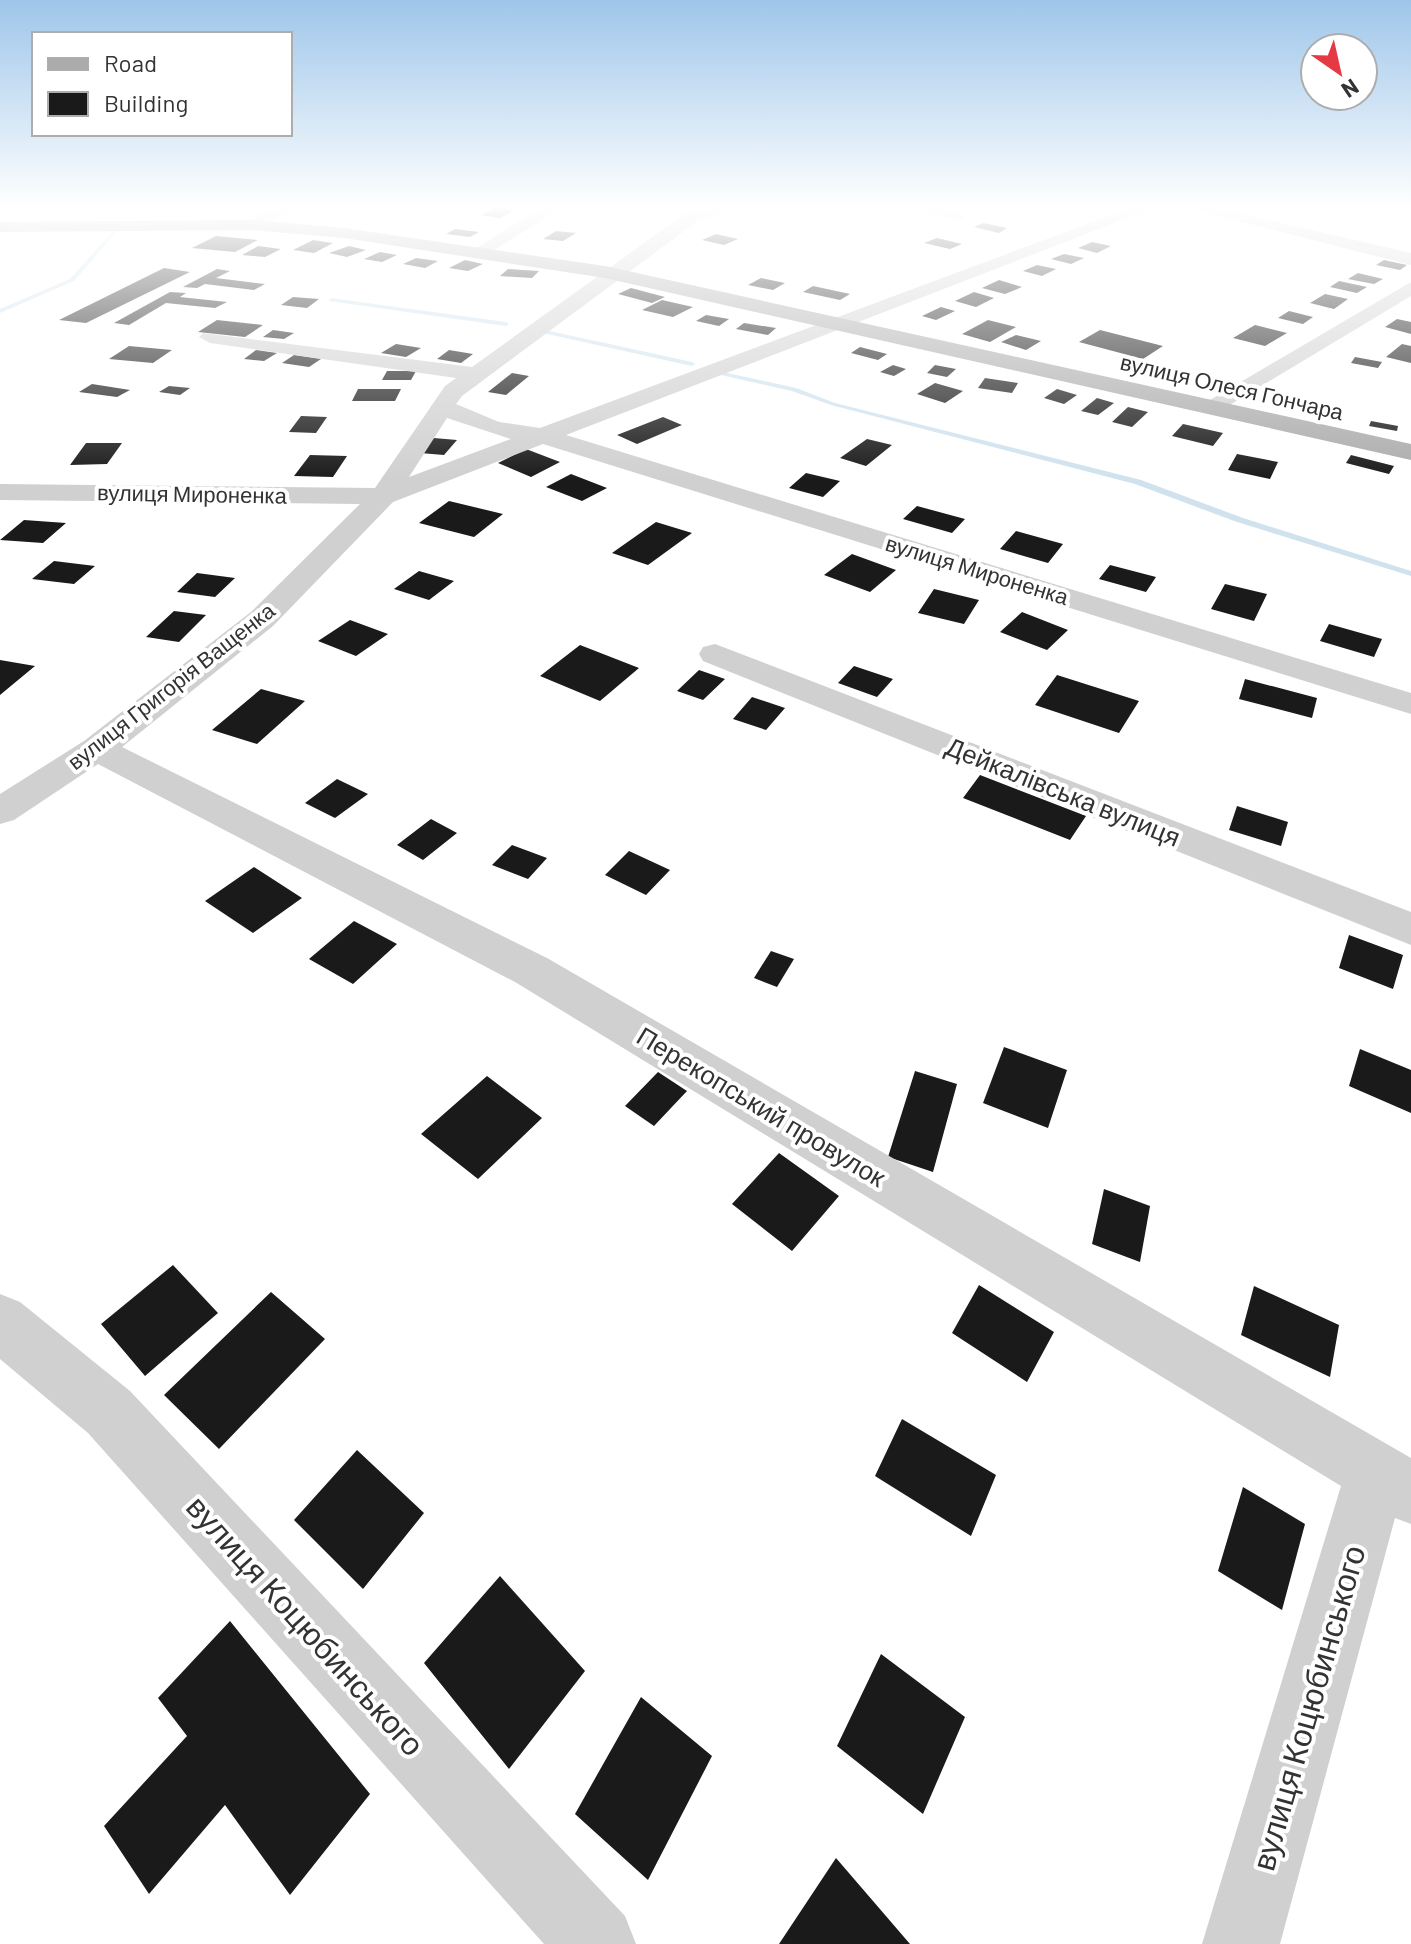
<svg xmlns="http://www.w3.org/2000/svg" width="1411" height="1944" viewBox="0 0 1411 1944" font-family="Barlow,sans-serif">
<rect width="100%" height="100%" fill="#fff"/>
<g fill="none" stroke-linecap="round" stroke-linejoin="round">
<!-- stream -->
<path fill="#cfe2ee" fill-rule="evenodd" d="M106,208H111L104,216H100Z
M112,232L116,233L74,281L0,313V309L70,279Z
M331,298L506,322L509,324L506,326L329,301Z
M545,330L692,362L695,364L692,366L543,333Z
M723,372L796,388L835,403L1141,480L1243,518L1411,571V576L1237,522L1135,484L831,405L792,391L721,375Z"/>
</g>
<!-- building -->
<path fill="#1a1a1a" d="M496,208H499L516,210L500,218L481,215Z
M983,223L1007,228L999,233L974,227Z
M455,229L479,232L470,237L446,234Z
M556,231L576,233L563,241L543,239Z
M716,234L738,239L724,245L702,240Z
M216,236L258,240L235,252L192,248Z
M937,238L962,244L950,249L924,243Z
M313,240L333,243L314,253L293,250Z
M1092,242L1111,246L1097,253L1078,248Z
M258,246L281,249L265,257L242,255Z
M349,246L366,250L347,257L329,253Z
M380,252L397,255L382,262L364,259Z
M1064,254L1084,258L1071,264L1051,259Z
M416,258L438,261L425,268L403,264Z
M465,260L483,264L468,271L449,268Z
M1384,260L1407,265L1400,270L1376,265Z
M1037,265L1056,269L1042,276L1023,271Z
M164,268L190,272L86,323L59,320Z
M217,269L230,271L216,278L265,284L254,290L205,284L197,288L183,287Z
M508,269L539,271L532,278L500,276Z
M1358,273L1383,279L1374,284L1348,279Z
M761,278L785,283L773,290L748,285Z
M999,280L1022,287L1005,294L982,288Z
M1339,281L1367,287L1357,293L1330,287Z
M813,286L850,294L840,300L803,292Z
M631,288L665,297L652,303L618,294Z
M170,292L186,293L180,297L227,302L215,308L166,303L129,325L114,323Z
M974,292L994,298L976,307L955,301Z
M1325,294L1348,299L1334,309L1310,303Z
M293,297L319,299L307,308L281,305Z
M662,300L693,307L673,317L642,310Z
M941,307L955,311L936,320L922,316Z
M1289,311L1313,317L1303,324L1278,318Z
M706,315L729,319L719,326L696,321Z
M1397,319L1411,322V334L1385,327Z
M217,320L263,325L245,337L198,332Z
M988,320L1016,327L990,342L962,334Z
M744,323L776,328L768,335L736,329Z
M1255,325L1287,333L1265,346L1233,338Z
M273,330L294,333L284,339L263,337Z
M1100,330L1163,346L1143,359L1079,342Z
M1016,335L1041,341L1026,350L1001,342Z
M396,344L421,348L406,357L381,353Z
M1402,344L1411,346V363L1386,357Z
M129,346L172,350L153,363L109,359Z
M860,347L887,354L878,360L851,353Z
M256,350L277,353L264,361L244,359Z
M449,350L473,354L461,363L437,359Z
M294,355L321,359L309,367L282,363Z
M1355,357L1382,362L1378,368L1351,363Z
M893,365L906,369L894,376L880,372Z
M935,365L956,369L947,377L927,373Z
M387,371H416L411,380H382Z
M512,373L529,376L506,395L488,392Z
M985,378L1018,383L1012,393L978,388Z
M935,383L963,391L945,403L917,394Z
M92,384L130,390L117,397L79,392Z
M169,386L190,388L180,395L159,392Z
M358,389H401L395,401H352Z
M1057,389L1077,395L1064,404L1044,398Z
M1097,398L1114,403L1098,415L1081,411Z
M1282,398L1311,405L1305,411L1277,404Z
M1128,407L1148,412L1132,427L1112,422Z
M301,416L327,417L316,433L289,432Z
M663,417L682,425L637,444L617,435Z
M1371,421L1398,426L1397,431L1369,426Z
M1183,424L1223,433L1213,446L1172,436Z
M434,438L457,440L444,455L420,453Z
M867,439L892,445L866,466L840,458Z
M86,443H122L107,464L70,465Z
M526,449L560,462L531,477L498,463Z
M1237,454L1278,462L1270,479L1228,470Z
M310,455L347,456L333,477L294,476Z
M1351,455L1394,466L1389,474L1346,463Z
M806,473L840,481L823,497L789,488Z
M571,474L607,488L582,501L546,487Z
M449,501L503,514L474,537L419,523Z
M917,506L965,519L952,533L903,519Z
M24,520L66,523L43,543L0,540Z
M656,522L692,533L648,565L612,553Z
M1016,531L1063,544L1048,563L1000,549Z
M852,554L896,570L870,592L824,575Z
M54,561L95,566L74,584L32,579Z
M1110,565L1156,577L1146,592L1099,579Z
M419,571L454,581L429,600L394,589Z
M197,573L235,578L215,597L177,592Z
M1225,584L1267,594L1254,621L1211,609Z
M934,589L979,600L964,624L918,613Z
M174,611L206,615L179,642L146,637Z
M1022,612L1068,630L1047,650L1000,632Z
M350,620L388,634L356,656L318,641Z
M1329,624L1382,639L1374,657L1320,641Z
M580,645L639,668L600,701L540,676Z
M0,660L35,666L0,695Z
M854,666L893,679L877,697L838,683Z
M699,670L725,679L703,700L677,691Z
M1057,675L1139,701L1119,733L1035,705Z
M1245,679L1317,698L1312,718L1239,699Z
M261,689L305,701L257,744L212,730Z
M752,697L785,708L766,730L733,719Z
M980,775L1086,816L1070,840L963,798Z
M337,779L368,794L335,818L305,803Z
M1237,806L1288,822L1281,846L1229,830Z
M431,819L457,833L423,860L397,845Z
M512,845L547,858L528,879L492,865Z
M629,851L670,870L646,895L605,875Z
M254,867L302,898L253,933L205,901Z
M354,921L397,944L353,984L309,959Z
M1349,935L1403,955L1393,989L1339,968Z
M771,951L794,959L777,987L754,978Z
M1004,1047L1067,1070L1048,1128L983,1103Z
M1360,1049L1411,1070V1113L1349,1086Z
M915,1071L957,1084L933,1172L888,1157Z
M658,1072L687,1091L654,1126L625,1106Z
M487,1076L542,1118L478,1179L421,1134Z
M779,1153L839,1196L792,1251L732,1204Z
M1104,1189L1150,1206L1140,1262L1092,1244Z
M173,1265L218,1313L145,1376L101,1324Z
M979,1285L1054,1332L1027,1382L952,1333Z
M1254,1286L1339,1325L1330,1377L1241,1335Z
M271,1292L325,1339L219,1449L164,1395Z
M902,1419L996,1475L971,1536L875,1476Z
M357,1450L424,1513L363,1589L294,1520Z
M1243,1487L1305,1524L1282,1610L1218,1571Z
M500,1576L585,1671L509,1769L424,1663Z
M230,1621L370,1794L290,1895L225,1805L149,1894L104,1826L187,1736L158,1698Z
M881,1654L965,1717L923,1814L837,1746Z
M641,1697L712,1756L648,1880L575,1814Z
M836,1858L910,1944H779Z"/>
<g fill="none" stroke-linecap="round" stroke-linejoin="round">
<!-- minor -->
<path fill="#d0d0d0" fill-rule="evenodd" d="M272,208H293L256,229L250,230L241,225Z
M541,208H561L485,256L479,257L470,252Z
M706,208H731L695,223L462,396L456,404L499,422L540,428L1130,208H1153L566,435L1411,693V714L543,444L393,502L273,626L122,747L547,958L1411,1458V1524L1395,1518L1280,1944H1202L1341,1486L515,982L98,764L14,820L0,824V794L84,741L251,612L360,504L0,500V484L375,488L445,386L456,378L210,343L199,337L203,333L472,367L683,215ZM447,418L511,439L409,477Z
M915,208H945L966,216L958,221Z
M1187,208H1216L1411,253V265Z
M1411,282V296L1218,412H1202L1198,407Z
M715,644L1411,912V945L703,661L699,654L703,647Z
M0,1294L20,1302L130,1391L625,1916L636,1944H544L88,1433L0,1359Z"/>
<!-- major -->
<path fill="#ababab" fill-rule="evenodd" d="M250,220L344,228L605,266L1411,444V460L605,278L344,238L250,230L0,232V222Z"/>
</g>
<!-- sky -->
<linearGradient id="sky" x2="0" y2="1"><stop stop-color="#9ec6ea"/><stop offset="0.43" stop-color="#fff"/><stop offset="1" stop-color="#fff" stop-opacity="0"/></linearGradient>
<rect width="1411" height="480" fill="url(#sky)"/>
<g text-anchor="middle" stroke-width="8" stroke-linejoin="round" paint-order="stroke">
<!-- far-street labels -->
<g font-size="22" fill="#333" stroke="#fff">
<text transform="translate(1232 387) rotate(13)" y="8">вулиця Олеся Гончара</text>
<text transform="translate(192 494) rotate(1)" y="8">вулиця Мироненка</text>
<text transform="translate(977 570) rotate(17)" y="8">вулиця Мироненка</text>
<text transform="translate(171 686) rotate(-38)" y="8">вулиця Григорія Ващенка</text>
</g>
<!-- street labels -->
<g font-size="26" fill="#333" stroke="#fff">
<text transform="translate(1063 792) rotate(22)" y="9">Дейкалівська вулиця</text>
<text transform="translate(761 1107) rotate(31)" y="9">Перекопський провулок</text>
</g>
<!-- near-street labels -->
<g font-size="32" fill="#333" stroke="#fff">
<text transform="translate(305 1626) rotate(48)" y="11">вулиця Коцюбинського</text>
<text transform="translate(1309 1708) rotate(-74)" y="11">вулиця Коцюбинського</text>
</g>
</g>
<!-- legend -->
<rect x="32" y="32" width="260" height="104" fill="#ffffff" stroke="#adadad" stroke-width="2"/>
<rect x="48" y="58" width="40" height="12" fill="#ababab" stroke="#adadad" stroke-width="2"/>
<text x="104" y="72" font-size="24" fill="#333333">Road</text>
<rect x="48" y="92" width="40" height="24" fill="#1a1a1a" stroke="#adadad" stroke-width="2"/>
<text x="104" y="112" font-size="24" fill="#333333">Building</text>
<!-- north arrow -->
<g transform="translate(1339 72) rotate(146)"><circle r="38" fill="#ffffff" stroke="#adadad" stroke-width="2"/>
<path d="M0-6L14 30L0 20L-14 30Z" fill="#e63946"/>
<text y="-12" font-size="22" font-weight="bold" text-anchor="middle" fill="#333333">N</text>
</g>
</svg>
